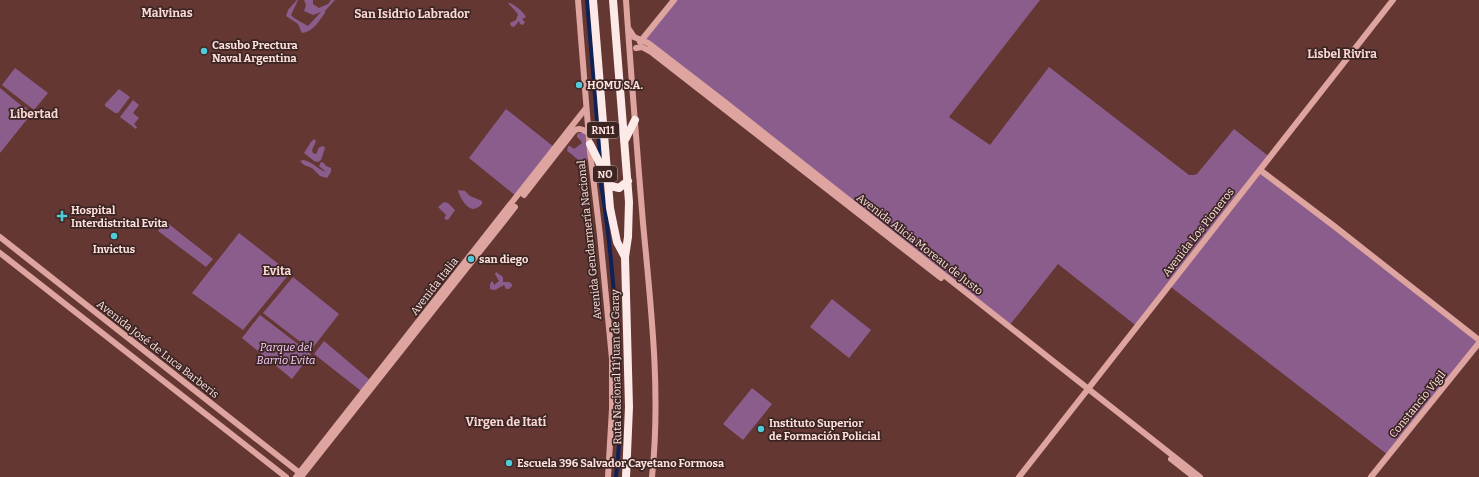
<svg xmlns="http://www.w3.org/2000/svg" width="1479" height="477" viewBox="0 0 1479 477" font-family="Bitter,serif">
<rect width="100%" height="100%" fill="#653733"/>
<!-- green -->
<path fill="#8b5d8d" d="M297,0H298L291,15L294,18L308,26L321,12L313,15L304,11L306,5L304,0H313V4L319,8L328,4L331,0H335L325,11V13C319,21 313,32 302,33L298,24L286,16L288,10Z
M675,0H1040L949,117L990,145L1049,67L1189,175H1194L1197,174L1234,129L1272,159L1262,171L1479,341L1388,455L1171,287L1139,328L1058,264L1009,326L644,39Z
M508,3H510C516,6 523,11 526,17L522,19L525,22L523,25L520,24L519,21L514,27L511,26L510,23L516,20L518,14Z
M15,68L48,93L34,110L2,85Z
M0,88L23,107H26L28,111L31,110L32,113L0,153Z
M119,89L130,97L118,113H115L105,106V104Z
M133,100L139,105L133,113L139,118L134,124L137,127L136,129L120,117Z
M506,109L554,147L516,196L469,158Z
M580,133H586C586,139 589,156 587,161L583,163C576,159 572,154 567,151L568,146H570L574,149L582,143L581,141L577,137V134Z
M314,139L316,141L312,150L313,153L316,154C319,150 316,148 323,146L325,148L321,160L318,162L314,161L304,153L311,142Z
M303,160C312,161 317,169 326,172L319,166L321,162L324,163L326,166L331,168V172L327,178L320,176L312,168L304,165L300,161Z
M458,190L465,191L470,196L482,201V204C480,206 476,209 473,209C466,208 459,196 458,190Z
M444,202L448,203L455,210L448,220L444,219L446,215L438,207Z
M165,221L213,259L206,267L158,231Z
M239,233L290,273L243,330L192,293Z
M496,272L503,277V282H509L512,284V286L509,289H506L504,285L495,290L490,289V284L492,281L493,282L494,285L499,281L495,274Z
M293,277L339,314L311,350L263,313Z
M832,299L871,330L849,358L810,327Z
M260,315L311,354L292,379L242,338Z
M324,341L370,380L361,391L314,354Z
M752,388L772,404L743,440L723,424Z"/>
<g fill="none" stroke-linecap="round" stroke-linejoin="round">
<!-- canal -->
<path stroke="#0e2258" stroke-width="4" d="M587,0L600,155
M601,184C608,225 612,266 615,308C620,364 623,421 616,477"/>
<!-- secondary -->
<path stroke="#dea49f" stroke-width="6" d="M578,0L590,152L600,235L612,359V409L608,477
M626,0C631,75 637,149 643,223C651,308 661,392 652,477
M628,28L634,37L648,43L722,100L1200,477
M640,42L674,0
M636,48L642,47L651,52L941,278
M1260,170L1334,226L1479,340
M524,195L574,131C580,127 583,130 589,133
M0,237L301,474
M0,253L286,477
M1171,459L1194,477
M296,477L586,108
M301,477L515,207
M1019,477L1393,0
M1371,477L1479,343"/>
<!-- highway -->
<path stroke="#fceae8" stroke-width="8" d="M593,0L610,208L617,242L625,257
M613,0L629,202L628,237L625,257L629,407L626,477
M625,140L635,120
M590,144L611,186L619,188L628,181"/>
</g>
<!-- markers -->
<g fill="#52cbd8" stroke="#3b2624" stroke-width="1.5">
<circle cx="204" cy="51" r="4"/>
<circle cx="579" cy="85" r="4"/>
<path d="M60 210h4v4h4v4h-4v4h-4v-4h-4v-4h4z"/>
<circle cx="114" cy="236" r="4"/>
<circle cx="471" cy="259" r="4"/>
<circle cx="761" cy="429" r="4"/>
<circle cx="509" cy="463" r="4"/>
</g>
<g text-anchor="middle" stroke-width="3.5" stroke-linejoin="round" paint-order="stroke">
<!-- shield labels -->
<g fill="#3b2624" stroke="#c4a9a6" stroke-width="1">
<rect x="587" y="122" width="32" height="16" rx="3"/>
<rect x="593" y="166" width="24" height="16" rx="3"/>
</g>
<g font-size="10" font-weight="bold" fill="#ffe1de">
<text x="603" y="134">RN11</text>
<text x="605" y="178">NO</text>
</g>
<!-- poi labels -->
<g font-size="11" font-weight="bold" fill="#ffe1de" stroke="#3b2624" text-anchor="start">
<text x="212" y="49">Casubo Prectura<tspan x="212" dy="13">Naval Argentina</tspan></text>
<text x="587" y="89">HOMU S.A.</text>
<text x="71" y="214">Hospital<tspan x="71" dy="13">Interdistrital Evita</tspan></text>
<text x="114" y="253" text-anchor="middle">Invictus</text>
<text x="479" y="263">san diego</text>
<text x="769" y="427">Instituto Superior<tspan x="769" dy="13">de Formación Policial</tspan></text>
<text x="517" y="467">Escuela 396 Salvador Cayetano Formosa</text>
</g>
<!-- street labels -->
<g font-size="11" fill="#ffe1de" stroke="#3b2624">
<text transform="translate(1198 232) rotate(-52)" y="4">Avenida Los Pioneros</text>
<text transform="translate(589 240) rotate(-96)" y="4">Avenida Gendarmería Nacional</text>
<text transform="translate(920 244) rotate(38)" y="4">Avenida Alicia Moreau de Justo</text>
<text transform="translate(434 286) rotate(-52)" y="4">Avenida Italia</text>
<text transform="translate(158 349) rotate(38)" y="4">Avenida José de Luca Barberis</text>
<text transform="translate(616 367) rotate(-91)" y="4">Ruta Nacional 11 Juan de Garay</text>
<text transform="translate(1417 404) rotate(-51)" y="4">Constancio Vigil</text>
</g>
<!-- park labels -->
<g font-size="11" font-style="italic" fill="#facdfb" stroke="#3b2624">
<text x="286" y="351">Parque del<tspan x="286" dy="13">Barrio Evita</tspan></text>
</g>
<!-- neighbourhood labels -->
<g font-size="12" font-weight="bold" fill="#fbd7d4" stroke="#3b2624">
<text x="167" y="17">Malvinas</text>
<text x="412" y="18">San Isidrio Labrador</text>
<text x="1342" y="58">Lisbel Rivira</text>
<text x="34" y="118">Libertad</text>
<text x="277" y="275">Evita</text>
<text x="506" y="426">Virgen de Itatí</text>
</g>
</g>
</svg>
